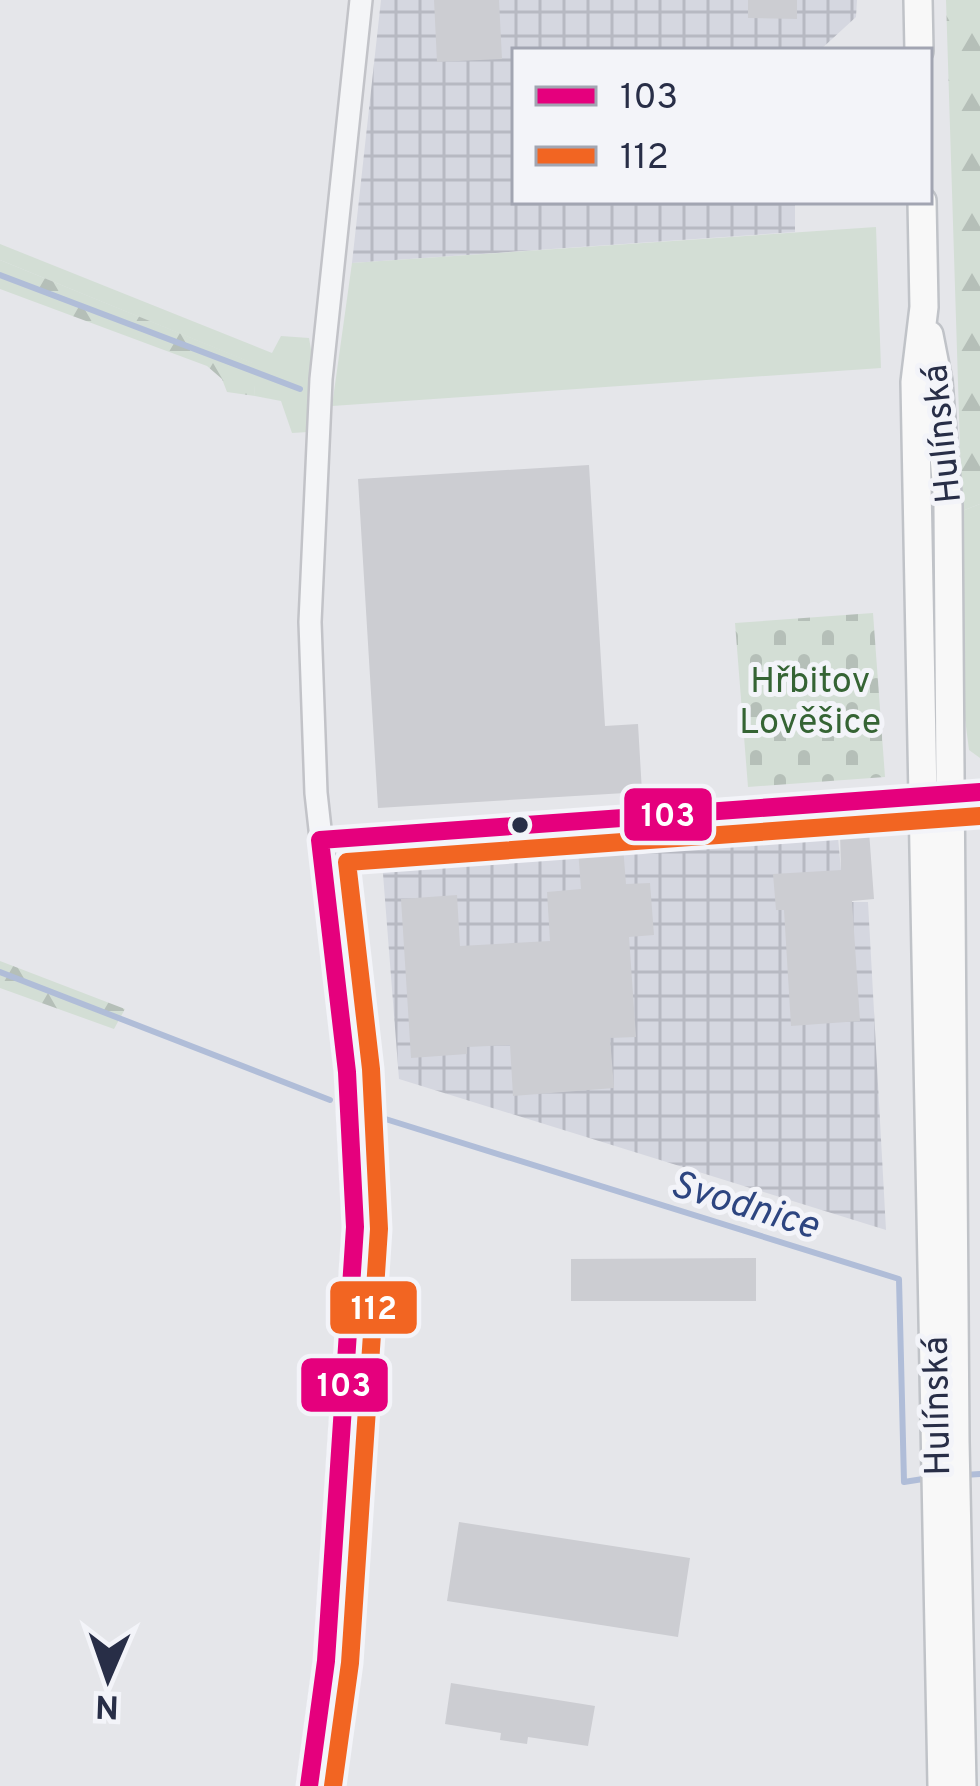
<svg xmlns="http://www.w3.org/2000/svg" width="980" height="1786" viewBox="0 0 980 1786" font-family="Overpass,sans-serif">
<defs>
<pattern id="industrial-grid" width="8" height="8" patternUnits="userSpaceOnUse" patternTransform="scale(3)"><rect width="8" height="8" fill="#d5d7e0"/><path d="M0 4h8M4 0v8" fill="none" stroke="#b7b9c2"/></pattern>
<pattern id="forest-firs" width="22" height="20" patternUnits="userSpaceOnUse" patternTransform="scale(3)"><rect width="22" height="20" fill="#d3ded5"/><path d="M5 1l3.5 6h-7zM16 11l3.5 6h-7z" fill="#b5bfb8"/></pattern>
<pattern id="cemetery-stones" width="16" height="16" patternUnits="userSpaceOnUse" patternTransform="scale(3)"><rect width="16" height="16" fill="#d3ded5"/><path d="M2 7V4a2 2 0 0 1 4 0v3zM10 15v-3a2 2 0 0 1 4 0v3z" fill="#b5bfb8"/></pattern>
</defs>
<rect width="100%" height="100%" fill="#e5e6ea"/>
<!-- industrial -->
<path fill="url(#industrial-grid)" d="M381,0H857L856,17L819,51H515V201H795V232L352,263Z
M837,827L844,902H868L886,1230L399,1079L382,861Z"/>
<!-- green -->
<path fill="#d3ded5" d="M876,227L881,368L332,406L352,263Z
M0,244L272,353L281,336L309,338L313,361L308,432L292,433L281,401L255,396L252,363L0,260Z
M980,504V758L969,750L965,719L962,511Z"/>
<!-- forest -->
<path fill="url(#forest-firs)" d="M946,0H980V504L962,511Z
M0,260L253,363L255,396L227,392L222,379L207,366L0,289Z
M0,961L125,1009L114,1029L0,988Z"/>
<!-- cemetery -->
<path fill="url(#cemetery-stones)" d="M873,613L885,777L748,787L735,623Z"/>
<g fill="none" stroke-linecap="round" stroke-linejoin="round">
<!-- stream -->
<path stroke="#b0bdd8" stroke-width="6" d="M0,275L300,389
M0,972L330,1100
M363,1112L899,1279L904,1482L923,1479
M964,1475L980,1474"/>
</g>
<!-- building -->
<path fill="#cccdd2" d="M434,0H499L502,59L437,62Z
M748,0H797V19L748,18Z
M589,465L605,726L638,724L642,792L378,808L358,479Z
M869,831L874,899L852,901L860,1021L791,1026L784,910H776L773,874L841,870L840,833Z
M623,846L626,884L650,883L654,935L629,937L636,1037L610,1038L614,1088L513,1096L510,1045L467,1047V1054L411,1058L401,899L457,895L460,946L550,941L547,892L581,889L578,849Z
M756,1258V1301H571V1259Z
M459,1522L690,1558L678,1637L447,1601Z
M451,1683L595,1706L588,1746L528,1737L527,1744L500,1740L501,1733L445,1724Z"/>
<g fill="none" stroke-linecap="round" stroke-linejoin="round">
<defs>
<path id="minor" d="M320,840L922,797"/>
<path id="tertiary" d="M935,796L980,792
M309,1786L326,1661L355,1227L347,1072L316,793L310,622L321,379L361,0"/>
<path id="primary" d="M918,0L919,51
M922,201L924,307L915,382L942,1786
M929,335L938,381L948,506L955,1441L962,1786"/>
</defs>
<!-- minor casing -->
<use href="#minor" stroke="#c2c3c8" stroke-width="22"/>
<!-- tertiary casing -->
<use href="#tertiary" stroke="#c2c3c8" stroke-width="26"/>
<!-- primary casing -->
<use href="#primary" stroke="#c0c3c8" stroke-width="32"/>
<!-- minor -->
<use href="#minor" stroke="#f4f5f7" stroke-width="18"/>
<!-- tertiary -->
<use href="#tertiary" stroke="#f4f5f7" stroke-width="21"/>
<!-- primary -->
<use href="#primary" stroke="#f8f8f8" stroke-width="27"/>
<defs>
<path id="bus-1" d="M309,1786L326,1661L355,1227L347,1072L320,840L980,792"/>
<path id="bus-2" d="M333,1786L350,1663L379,1229L371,1069L347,862L980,816"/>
</defs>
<!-- bus-1 casing -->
<use href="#bus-1" stroke="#f3f4f9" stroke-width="27"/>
<!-- bus-2 casing -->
<use href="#bus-2" stroke="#f3f4f9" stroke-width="27"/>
<!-- bus-1 -->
<use href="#bus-1" stroke="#e5007d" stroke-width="18"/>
<!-- bus-2 -->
<use href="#bus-2" stroke="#f26522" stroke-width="18"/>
</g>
<!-- markers -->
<circle fill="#282e47" stroke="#f3f4f9" stroke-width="4.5" cx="520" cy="825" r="10"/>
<g text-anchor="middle" stroke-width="10" stroke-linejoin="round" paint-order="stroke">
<!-- street labels -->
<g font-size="36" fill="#282e47" stroke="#f3f4f9">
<text transform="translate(940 434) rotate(-96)" y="13">Hulínská</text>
<text transform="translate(935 1406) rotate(-91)" y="13">Hulínská</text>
</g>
<!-- park labels -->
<g font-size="36" fill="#356434" stroke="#f3f4f9">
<text x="810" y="692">Hřbitov<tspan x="810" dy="41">Lověšice</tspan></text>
</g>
<!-- water labels -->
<g font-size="39" font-style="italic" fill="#2d4580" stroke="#f3f4f9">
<text transform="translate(745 1203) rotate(17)" y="14">Svodnice</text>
</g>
</g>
<g stroke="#f3f4f9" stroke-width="4.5">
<rect x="622" y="786" width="92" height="57" rx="12" fill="#e5007d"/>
<rect x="328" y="1279" width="91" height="57" rx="12" fill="#f26522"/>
<rect x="299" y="1356" width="91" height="58" rx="12" fill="#e5007d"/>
</g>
<g font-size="33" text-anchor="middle" font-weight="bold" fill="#fff">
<text x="668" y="826">103</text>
<text x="374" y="1319">112</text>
<text x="344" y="1396">103</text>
</g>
<!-- legend -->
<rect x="512" y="48" width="420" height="156" fill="#f3f4f9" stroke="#a2a5b2" stroke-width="3"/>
<rect x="536" y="87" width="60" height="18" fill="#e5007d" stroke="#a2a5b2" stroke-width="3"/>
<text x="620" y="108" font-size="36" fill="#282e47">103</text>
<rect x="536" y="147" width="60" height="18" fill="#f26522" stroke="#a2a5b2" stroke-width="3"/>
<text x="620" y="168" font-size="36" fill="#282e47">112</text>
<!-- north arrow -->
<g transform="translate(108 1678) rotate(182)" stroke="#f3f4f9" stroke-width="9" paint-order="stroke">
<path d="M0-9L21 45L0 30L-21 45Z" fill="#282e47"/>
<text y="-18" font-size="33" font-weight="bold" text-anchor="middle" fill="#282e47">N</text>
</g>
</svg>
